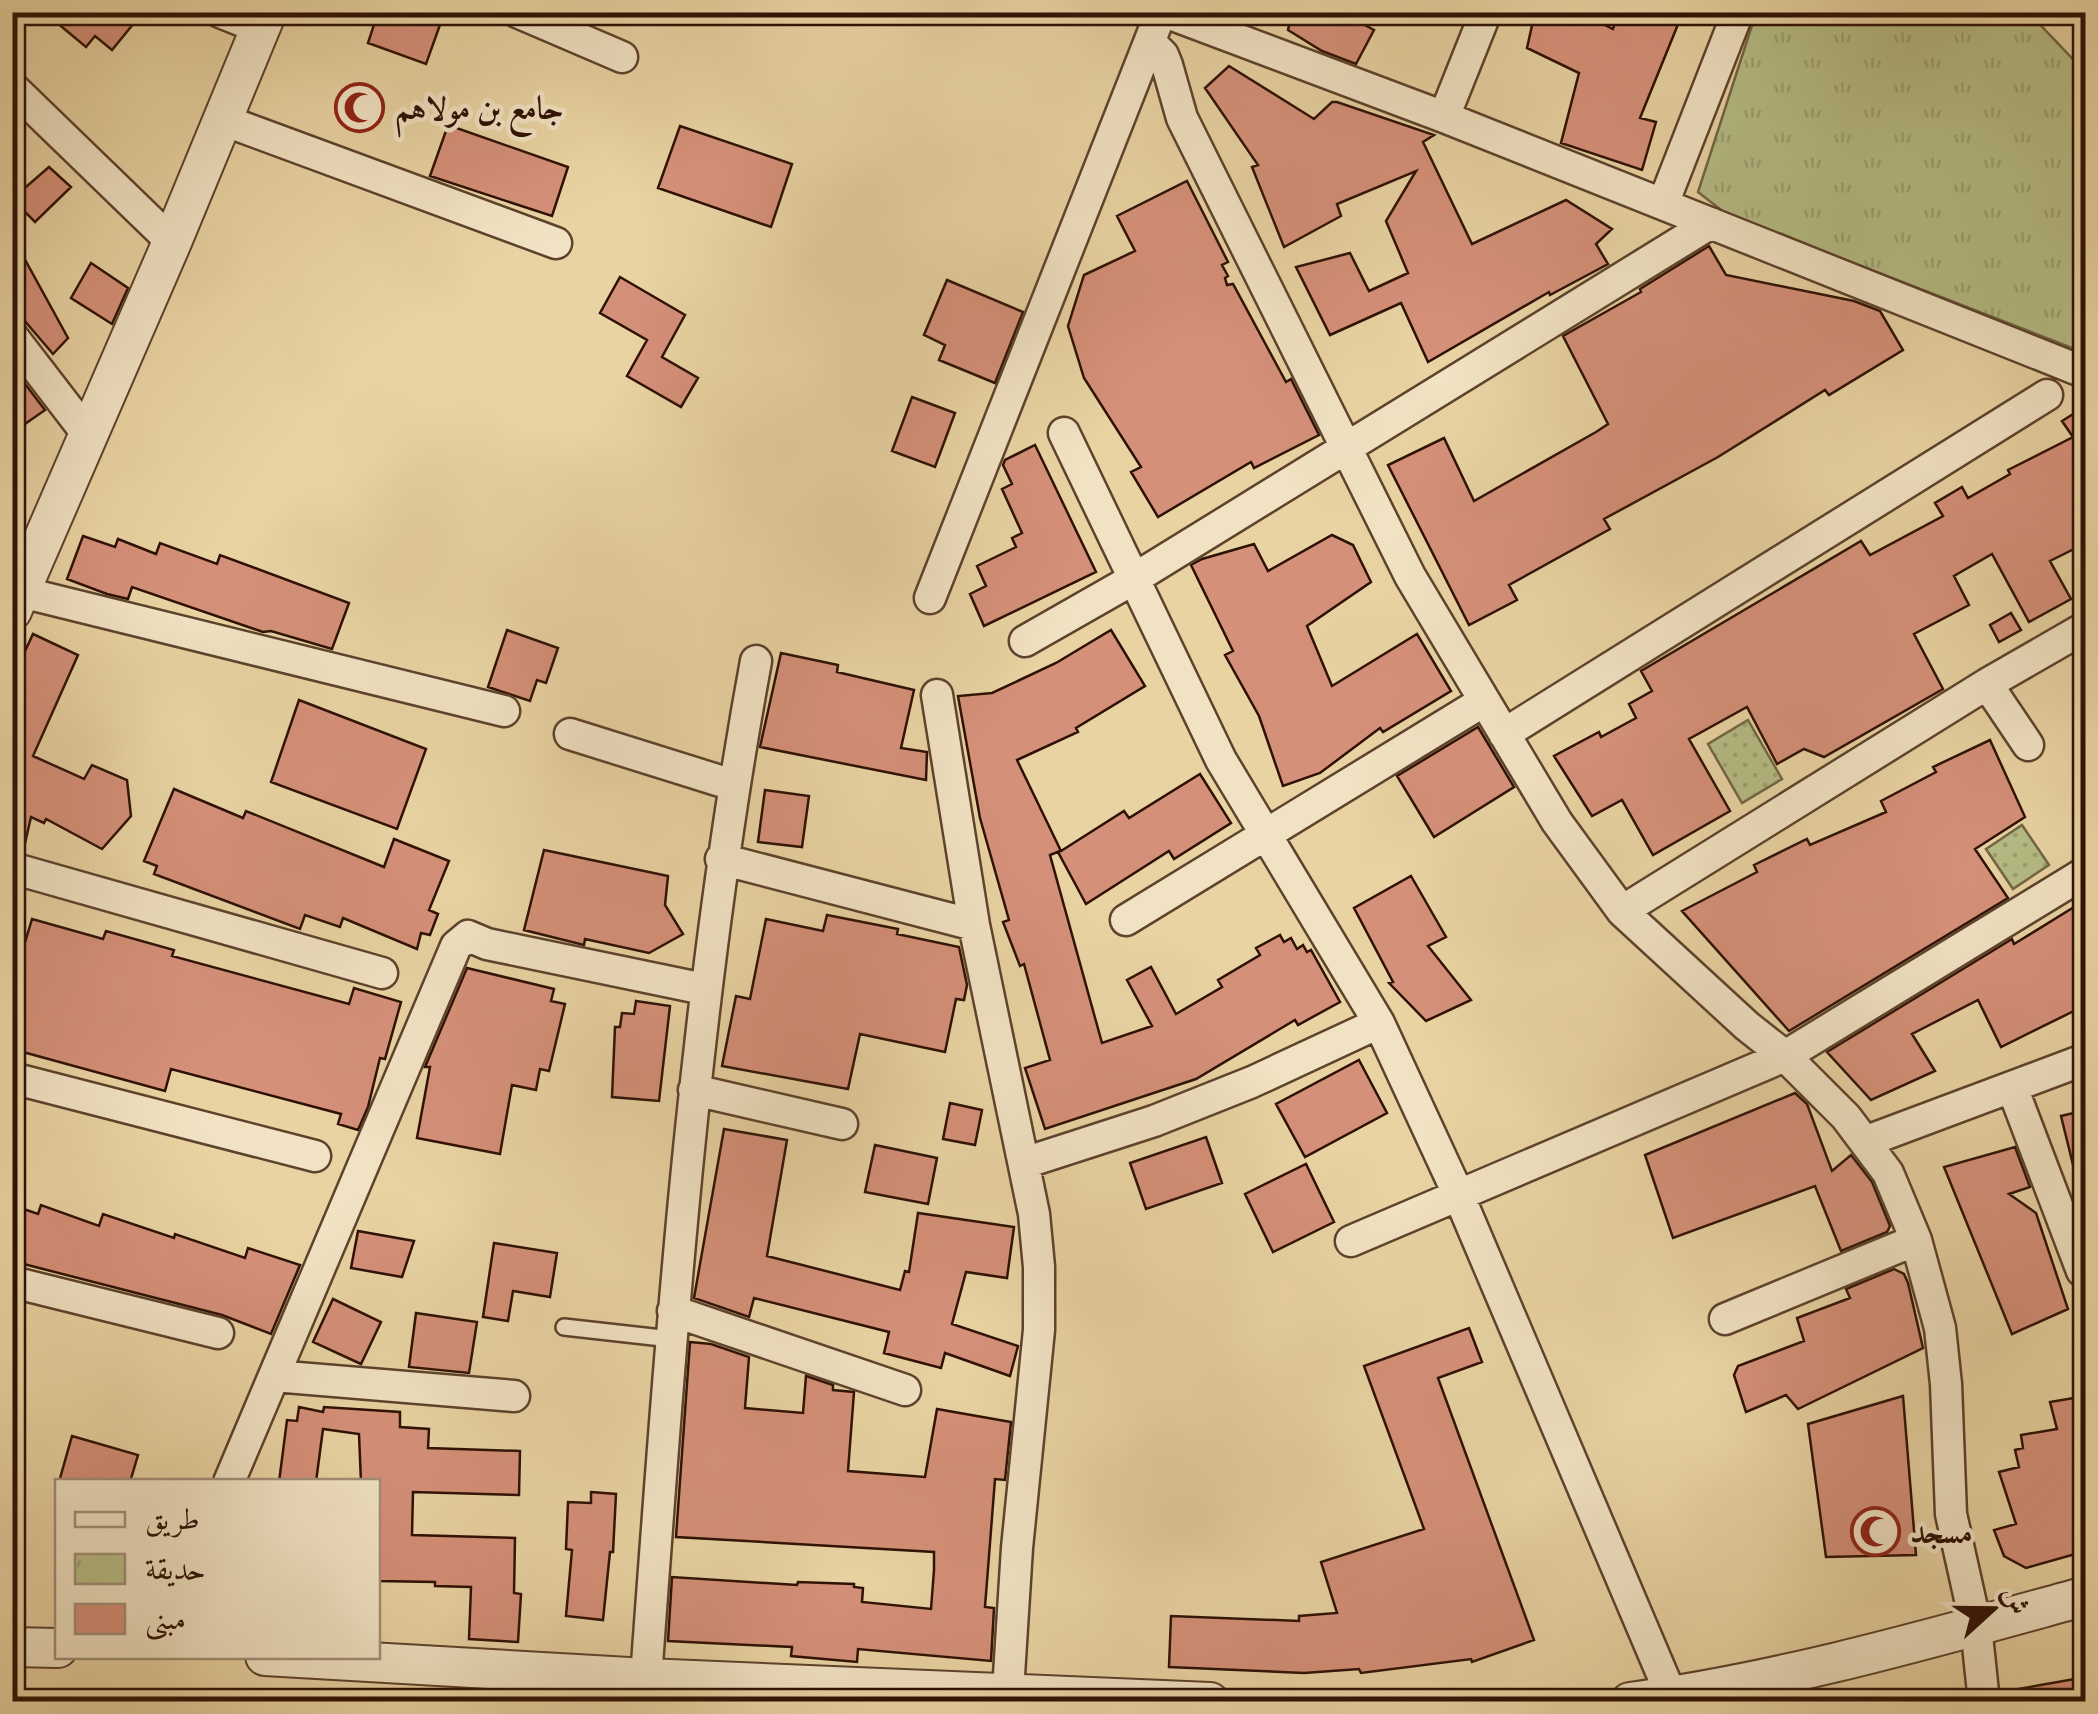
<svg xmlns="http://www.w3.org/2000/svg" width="2098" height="1714" viewBox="0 0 2098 1714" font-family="'Gentium Book Plus',Amiri,serif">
<defs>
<pattern id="grass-dots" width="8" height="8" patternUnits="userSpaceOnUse" patternTransform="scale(2.5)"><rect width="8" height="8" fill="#b6bc85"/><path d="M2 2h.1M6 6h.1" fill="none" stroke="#9da171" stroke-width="1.8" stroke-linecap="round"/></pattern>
<pattern id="park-tufts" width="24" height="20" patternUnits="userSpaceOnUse" patternTransform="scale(2.5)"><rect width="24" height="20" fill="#b6bc85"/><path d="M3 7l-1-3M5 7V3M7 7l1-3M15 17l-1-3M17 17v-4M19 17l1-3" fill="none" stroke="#9da171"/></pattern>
</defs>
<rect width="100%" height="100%" fill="#e9d3a3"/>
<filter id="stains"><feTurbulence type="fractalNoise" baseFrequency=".002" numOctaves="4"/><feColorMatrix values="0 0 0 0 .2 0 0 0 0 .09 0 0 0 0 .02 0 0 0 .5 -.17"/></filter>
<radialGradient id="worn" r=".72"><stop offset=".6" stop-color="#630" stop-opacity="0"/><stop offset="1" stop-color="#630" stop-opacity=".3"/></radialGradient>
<!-- grass -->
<path fill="url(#grass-dots)" stroke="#726645" stroke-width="2.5" d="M1748,720L1782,779L1742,803L1708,744Z
M2022,825L2049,865L2013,889L1986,849Z"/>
<!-- park -->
<path fill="url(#park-tufts)" stroke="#726645" stroke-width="2.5" d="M1756,13H2029L2085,72V353L1725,213L1698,192Z"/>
<!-- building -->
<path fill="#d59079" stroke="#2e1105" stroke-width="2.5" d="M44,12H143L112,50L95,36L86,47Z
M378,12H414L441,22L426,64L368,43Z
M1292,12H1340L1374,30L1356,64L1322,51L1288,30Z
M1535,12H1578L1613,29L1618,12H1683L1640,118L1656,122L1642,170L1561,143L1579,73L1527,48Z
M1229,66L1314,119L1332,102H1337L1434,135L1423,142L1472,244L1566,200L1612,229L1596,244L1608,264L1550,295L1549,292L1428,362L1401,303L1330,335L1296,267L1350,253L1369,291L1408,273L1386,221L1416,171L1337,204L1341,216L1284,247L1252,167L1258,165L1205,88Z
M448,125L568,167L552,216L430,176Z
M680,126L792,164L771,227L658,188Z
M49,167L71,187L35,222L12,199Z
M1187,181L1228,262L1222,265L1228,276L1225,278L1227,285L1233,284L1286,382L1291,379L1319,435L1254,468L1251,462L1158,517L1131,472L1141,467L1084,378L1068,326L1084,275L1135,251L1117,216Z
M12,236L68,338L53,354L12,306Z
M1709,246L1726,275L1854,301L1880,311L1903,350L1829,395L1825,390L1718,457L1604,519L1610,529L1509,585L1517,600L1469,625L1388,465L1444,438L1474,501L1596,432L1608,424L1563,336L1641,292L1640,289Z
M91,263L128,288L112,324L71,298Z
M620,277L685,315L662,357L698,378L681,407L627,376L647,340L600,313Z
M947,280L1023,312L995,383L939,360L945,345L924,335Z
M12,367L45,410L12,433Z
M912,397L955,413L935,467L892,451Z
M2086,406V543L2050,561L2071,599L2029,622L1992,554L1954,576L1969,605L1914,634L1943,689L1824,757L1804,749L1777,764L1747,707L1689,739L1730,811L1653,855L1622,800L1592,816L1554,756L1599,732L1601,737L1636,718L1629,704L1652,691L1641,671L1861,541L1870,555L1943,516L1935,503L1962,487L1968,498L2010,474L2008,470L2073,437L2062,421Z
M1035,445L1096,572L984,626L970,594L986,586L977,566L1016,547L1012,538L1022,533L1002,489L1012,484L1003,465L1005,460Z
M1332,535L1353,545L1371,582L1307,626L1332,686L1417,634L1451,691L1383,732L1380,728L1320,773L1283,786L1259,716L1225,655L1233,651L1191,565L1202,559L1254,544L1268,571Z
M83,536L115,547L118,539L156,554L160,543L217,564L220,555L349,603L332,649L271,631L263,632L132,587L128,599L107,594L67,579Z
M2011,613L2021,630L1999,642L1990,625Z
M507,630L558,648L546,683L537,680L530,701L488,687Z
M1111,630L1145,686L1076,728L1078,732L1017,760L1061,851L1124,811L1129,818L1200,774L1231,823L1174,859L1169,851L1086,904L1058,852L1060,851L1050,855L1102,1043L1152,1026L1127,980L1151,967L1176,1014L1222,987L1218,980L1260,955L1256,948L1280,935L1284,942L1291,938L1297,949L1303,945L1307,952L1311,950L1340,1002L1298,1025L1295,1020L1196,1079L1045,1129L1025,1068L1050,1060L1024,964L1020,966L1003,922L1009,920L980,818L958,696L992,693L1056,663Z
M33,634L78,655L33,756L84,779L92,765L127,780L131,816L102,849L46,819L44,823L31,817L23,852L12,850V679Z
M781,653L838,665L837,672L914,690L901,748L927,752L926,780L760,747Z
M299,700L426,749L397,829L271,782Z
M1478,727L1514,787L1434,837L1397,776Z
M1990,740L2025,817L1975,849L2008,898L1789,1031L1682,911L1757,872L1754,865L1807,839L1810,845L1886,812L1881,801L1936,772L1933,767Z
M174,789L243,818L246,811L384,867L394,839L449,861L429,910L438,914L430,935L421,933L417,949L343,918L340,927L305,915L300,929L154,874L157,866L144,861Z
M765,790L809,796L802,847L758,842Z
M544,850L668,876L665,905L683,934L649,953L585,939L584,945L524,930Z
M1411,876L1446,937L1428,946L1471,1000L1426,1021L1389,983L1393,982L1354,908Z
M2079,904L2086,917V1005L2001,1047L1978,1000L1912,1034L1935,1071L1871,1100L1827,1052L2012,939L2014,944Z
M827,915L898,929L897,934L959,947L967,985L964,1000L956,999L945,1052L860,1034L848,1089L722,1066L736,996L750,999L766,919L823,931Z
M32,919L103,939L106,931L174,950L172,956L349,1004L354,988L401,1002L385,1059L380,1058L368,1107L358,1130L338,1124L341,1114L171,1069L165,1091L12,1049V986Z
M467,968L554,989L551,1001L565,1004L549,1071L540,1069L536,1090L512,1085L500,1154L417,1138L430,1067H425Z
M636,1001L670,1006L659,1101L612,1097L615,1027H620L622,1013L634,1014Z
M1359,1060L1387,1113L1305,1157L1276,1104Z
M1795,1093L1807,1104L1832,1171L1851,1155L1872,1182L1890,1226L1887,1232L1841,1251L1815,1186L1673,1238L1645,1155Z
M950,1103L982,1110L975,1145L943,1139Z
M2086,1110V1184L2078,1185L2061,1116Z
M724,1129L787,1140L767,1256L900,1290L905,1271L909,1272L918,1213L1014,1227L1007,1278L966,1272L952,1324L1018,1346L1010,1376L945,1353L941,1368L884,1353L889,1332L754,1298L749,1317L694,1298Z
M1206,1137L1222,1183L1146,1209L1130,1163Z
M875,1145L937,1158L928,1204L865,1192Z
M2015,1147L2030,1187L2009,1194L2036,1213L2068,1309L2012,1334L1944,1167Z
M1306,1164L1334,1222L1273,1252L1245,1194Z
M12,1205L38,1214L41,1205L99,1226L103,1214L174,1238L175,1234L245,1258L248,1248L300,1265L271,1334L222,1315L12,1261Z
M358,1231L414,1241L402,1277L351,1268Z
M494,1243L557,1253L550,1297L513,1291L508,1321L483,1317Z
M1894,1269L1904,1274L1908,1283L1923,1348L1798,1409L1786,1395L1746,1412L1734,1375L1738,1366L1804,1341L1797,1318L1850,1298L1846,1289Z
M333,1299L381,1322L361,1364L313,1342Z
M416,1313L477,1322L469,1373L409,1367Z
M1469,1328L1482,1362L1438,1378L1534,1640L1472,1662L1471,1659L1361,1673L1359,1669L1304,1673L1169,1667L1171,1616L1299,1621V1616L1337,1613L1321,1562L1424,1529L1364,1366Z
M690,1342L711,1344L749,1357L745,1408L803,1413L806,1376L833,1385V1390L854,1392L848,1471L925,1477L937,1409L1011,1422L1005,1480L995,1479L985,1607L994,1608L991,1661L858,1649L857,1662L791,1656L792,1647L668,1641L672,1577L797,1585L798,1582L854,1584V1587L863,1588L862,1602L931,1609L934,1570V1552L676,1537Z
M1903,1396L1916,1555L1826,1557L1808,1424Z
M2086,1396V1551L2026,1568L2004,1556L1994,1530L2016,1524L1999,1472L2019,1467L2015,1450L2023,1448L2021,1435L2057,1429L2050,1402Z
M299,1407L323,1412L324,1407L400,1412V1427L429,1429L428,1448L520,1451L519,1495L413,1492L412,1535L515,1538L514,1593L521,1594L518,1642L469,1639L471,1587L435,1586V1582L378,1581V1482H361L359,1434L323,1429L316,1482H279L287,1420L297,1421Z
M72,1436L138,1455L130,1482H59Z
M591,1492L616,1494L613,1552H610L603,1620L566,1616L572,1550L566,1549L568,1502L591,1503Z
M2086,1677V1702H2008L2007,1691Z"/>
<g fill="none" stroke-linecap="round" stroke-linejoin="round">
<defs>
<path id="service" d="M564,1327L671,1339"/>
<path id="minor" d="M220,12L260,28
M517,12L622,57
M1165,12L1444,117L2086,373
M1150,42L1163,55L1167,65L1182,118L1410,576L1557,822L1622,911L1747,1026L1785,1056L1846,1117L1888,1173L1916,1240L1940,1328L1946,1384L1951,1514L1976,1626L1984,1702
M12,87L172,242
M1444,117L1486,12
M223,120L556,243
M1663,204L1738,12
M12,336L89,436
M1064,433L1221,760L1379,1023L1459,1196L1674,1702
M21,592L504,711
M930,598L1156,25
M1025,641L1132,580L1711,223
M1987,684L2028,745
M937,695L974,925L1034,1214L1039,1267V1330L1017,1548L1008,1691
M570,734L733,785
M1504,734L2047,395
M721,859L974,925
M12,868L382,973
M1622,911L1987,684L2086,627
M1126,920L1484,701
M12,1078L315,1156
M2012,1087L2082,1271
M694,1090L842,1124
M1867,1141L2086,1059
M1024,1163L1154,1121L1252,1082L1379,1023
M1351,1241L1785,1056L2086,872
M12,1282L218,1333
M673,1311L905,1390
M1725,1319L1916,1240
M274,1376L514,1396
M229,1482L456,946L468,936L487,944L704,989
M646,1678C671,1337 694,997 756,661"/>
<path id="tertiary" d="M12,611L172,242L267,12
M12,1647L58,1648
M265,1656L646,1678L1210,1702
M1630,1702C1785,1681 1936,1637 2086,1596"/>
</defs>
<!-- service casing -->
<use href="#service" stroke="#5d422c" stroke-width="20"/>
<!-- minor casing -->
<use href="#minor" stroke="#5d422c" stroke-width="35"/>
<!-- tertiary casing -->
<use href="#tertiary" stroke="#5d422c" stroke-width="42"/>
<!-- service -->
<use href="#service" stroke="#f1e2c3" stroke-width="15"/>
<!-- minor -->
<use href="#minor" stroke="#f1e2c3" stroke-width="30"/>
<!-- tertiary -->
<use href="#tertiary" stroke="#f1e2c3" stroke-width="38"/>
</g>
<!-- icons -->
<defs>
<symbol id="mosque-ring" viewBox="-11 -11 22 22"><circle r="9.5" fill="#f1e2c3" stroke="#8f2418" stroke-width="1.5"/><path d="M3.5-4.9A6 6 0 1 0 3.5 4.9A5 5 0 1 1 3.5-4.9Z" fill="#8f2418"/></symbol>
</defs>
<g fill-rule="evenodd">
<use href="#mosque-ring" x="332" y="80" width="55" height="55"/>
<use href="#mosque-ring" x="1848" y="1504" width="55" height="55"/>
</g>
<g text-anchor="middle" stroke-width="9" stroke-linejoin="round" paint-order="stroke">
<!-- poi labels -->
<g font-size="32" font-weight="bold" fill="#2e1105" stroke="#f1e2c3" text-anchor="start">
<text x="395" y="119">جامع بن مولاهم</text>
<text x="1910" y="1543">مسجد</text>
</g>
</g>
<!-- margin -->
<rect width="2098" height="1714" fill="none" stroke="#e9d3a3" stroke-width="50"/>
<rect x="15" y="15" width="2068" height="1684" fill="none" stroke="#2e1105" stroke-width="5"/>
<rect x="25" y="25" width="2048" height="1664" fill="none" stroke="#2e1105" stroke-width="2.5"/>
<!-- legend -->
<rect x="55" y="1479" width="325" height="180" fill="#f1e2c3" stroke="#a38e77" stroke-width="2.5"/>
<rect x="75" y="1512" width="50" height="15" fill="#f1e2c3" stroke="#a38e77" stroke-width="2.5"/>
<text x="145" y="1529" font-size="30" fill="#2e1105">طريق</text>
<rect x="75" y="1554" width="50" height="30" fill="url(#park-tufts)" stroke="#a38e77" stroke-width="2.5"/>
<text x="145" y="1579" font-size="30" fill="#2e1105">حديقة</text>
<rect x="75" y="1604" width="50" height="30" fill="#d59079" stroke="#a38e77" stroke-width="2.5"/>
<text x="145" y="1629" font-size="30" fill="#2e1105">مبنى</text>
<!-- north arrow -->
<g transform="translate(1993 1609) rotate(69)" stroke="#f1e2c3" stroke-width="8" paint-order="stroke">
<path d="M0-8L18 38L0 25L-18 38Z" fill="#2e1105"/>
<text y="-15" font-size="28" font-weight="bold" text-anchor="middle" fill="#2e1105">ش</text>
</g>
<rect width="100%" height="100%" filter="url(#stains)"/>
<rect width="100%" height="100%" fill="url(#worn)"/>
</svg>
